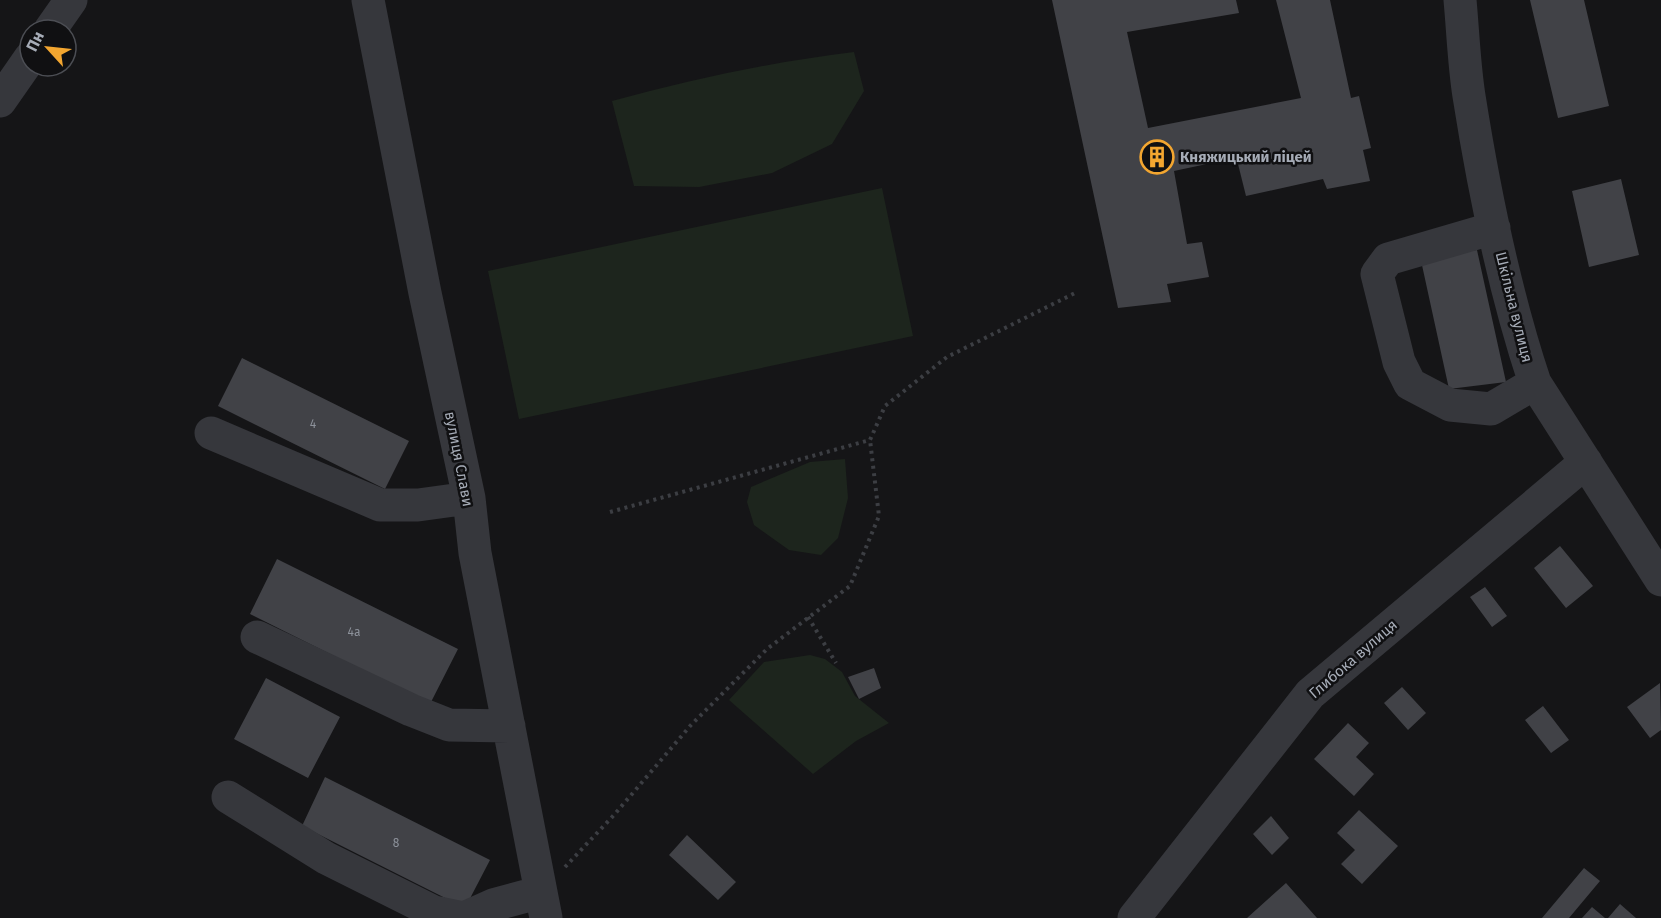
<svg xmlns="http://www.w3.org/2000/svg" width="1661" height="918" viewBox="0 0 1661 918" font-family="'Fira Sans',sans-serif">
<rect width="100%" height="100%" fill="#151517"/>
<!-- green -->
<path fill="#1d251d" d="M854,52L864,91L832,144L772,173L699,187L634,186L612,101C692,79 772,62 854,52Z
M882,188L913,336L519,419L488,271Z
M845,459L848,498L838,538L821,555L789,550L754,525L747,502L751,487L810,462Z
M810,655L825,659L842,672L855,696L889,723L856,741L813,774L729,700L764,662Z"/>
<!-- building -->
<path fill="#414247" d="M1052,0H1236L1239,13L1127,32L1148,128L1301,98L1276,0H1330L1351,98L1359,96L1371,148L1363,150L1370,181L1327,189L1323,179L1246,196L1235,152L1221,161L1174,171L1187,244L1202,242L1209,277L1167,284L1171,302L1118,308Z
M1530,0H1584L1609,106L1558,118Z
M1621,179L1639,255L1589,267L1572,191Z
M1477,250L1506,382L1449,389L1420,256Z
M242,358L409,441L385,489L218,406Z
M1560,546L1593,586L1566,608L1534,568Z
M277,559L458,649L430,704L250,614Z
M1485,587L1507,616L1492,627L1470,597Z
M874,668L881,688L859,699L848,677Z
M266,678L340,717L308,778L234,739Z
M1660,683L1661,730L1650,738L1627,707Z
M1402,687L1426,713L1408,730L1384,703Z
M1543,706L1569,740L1551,753L1525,720Z
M1348,723L1369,743L1356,757L1374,774L1354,796L1314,759Z
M325,777L490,860L465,908L302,826Z
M1359,810L1398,846L1362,884L1341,864L1355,850L1337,833Z
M1271,816L1289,838L1272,855L1253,834Z
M687,835L736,882L718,900L669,855Z
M1584,868L1600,881L1569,918H1542Z
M1286,883L1317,918H1247Z
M1620,904L1636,918H1608Z
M1592,907L1605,918H1582Z"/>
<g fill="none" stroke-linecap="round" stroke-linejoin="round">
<!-- path -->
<path stroke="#3c3e43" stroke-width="4" stroke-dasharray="3 4.5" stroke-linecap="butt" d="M610,512L870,440L885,406L947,357L1077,292
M808,617L836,663
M565,867L614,815L691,725L767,649L850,586L879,516L870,440"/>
<!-- minor -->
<path stroke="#36373c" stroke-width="33" d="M368,0L425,293L469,498L475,553L546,918
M1460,0C1463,32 1464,64 1469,96C1484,191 1505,293 1535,383L1661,580
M50,30L71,0
M0,101L30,58
M1494,228L1388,259L1377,274L1399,362L1410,384L1450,405L1491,409L1535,383
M211,433L380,505H418L469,498
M257,637L411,710L449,725L509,726
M228,797L326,858L434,912L463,918
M464,918L493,905L541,892
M1134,918L1310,694L1586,462"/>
</g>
<!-- icons -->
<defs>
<symbol id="building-ring" viewBox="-11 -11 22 22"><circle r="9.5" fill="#101012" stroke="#f3a630" stroke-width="1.5"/><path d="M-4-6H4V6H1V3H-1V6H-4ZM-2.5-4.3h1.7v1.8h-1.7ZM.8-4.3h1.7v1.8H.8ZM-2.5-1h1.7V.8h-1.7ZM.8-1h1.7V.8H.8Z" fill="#f3a630"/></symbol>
</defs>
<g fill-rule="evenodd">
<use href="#building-ring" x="1138" y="138" width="38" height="38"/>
</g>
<g text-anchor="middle" stroke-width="5" stroke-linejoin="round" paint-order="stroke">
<!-- number labels -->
<g font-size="12" fill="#8d929b">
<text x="313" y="428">4</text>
<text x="354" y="636">4а</text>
<text x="396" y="847">8</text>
</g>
<!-- poi labels -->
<g font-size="15" font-weight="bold" fill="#a6acb7" stroke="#101012" text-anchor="start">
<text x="1180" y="162">Княжицький ліцей</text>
</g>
<!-- street labels -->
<g font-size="15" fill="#a6acb7" stroke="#101012">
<text transform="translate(1514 307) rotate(76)" y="5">Шкільна вулиця</text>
<text transform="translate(459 459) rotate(79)" y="5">вулиця Слави</text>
<text transform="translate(1353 659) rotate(-41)" y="5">Глибока вулиця</text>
</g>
</g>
<!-- north arrow -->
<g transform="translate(48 48) rotate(297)"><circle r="28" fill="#101012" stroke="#4c4e54" stroke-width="1.5"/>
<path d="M0-4.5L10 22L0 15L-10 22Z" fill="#f3a630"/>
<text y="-9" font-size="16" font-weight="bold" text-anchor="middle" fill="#a6acb7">Пн</text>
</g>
</svg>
